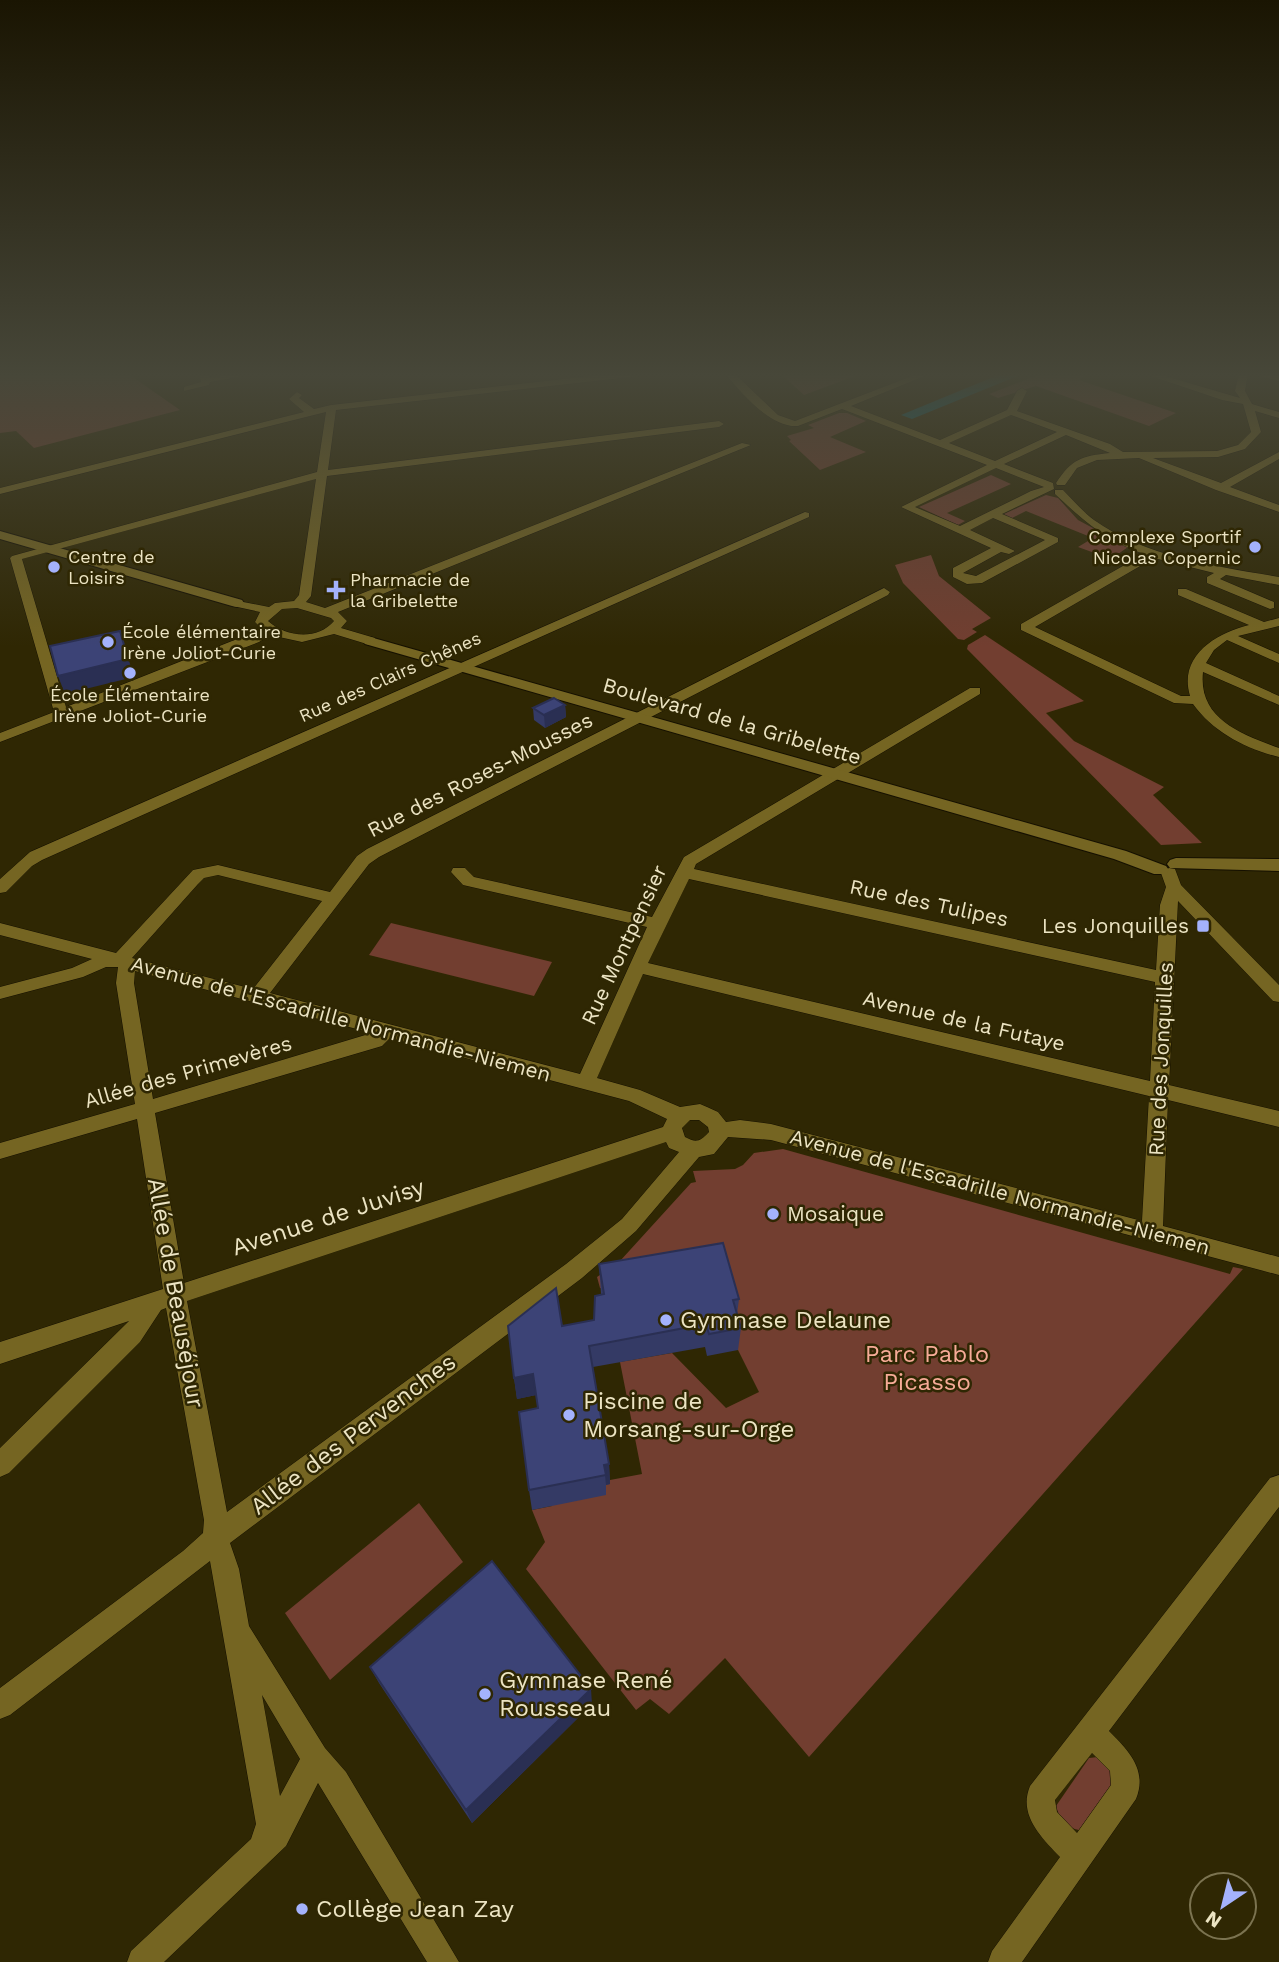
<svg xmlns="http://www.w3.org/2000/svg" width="1279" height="1962" viewBox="0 0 1279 1962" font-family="'Work Sans',sans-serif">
<rect width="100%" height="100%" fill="#2f2703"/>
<!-- green -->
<path fill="#723e30" d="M0,373H127L180,410L34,448L16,431L0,433Z
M812,373H863L804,395L783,376Z
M1043,373H1076L1085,376L1079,380L1176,413L1149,426L1036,386L998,398L989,394Z
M839,413H847L866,421L830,437L866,452L820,470L789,441L791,440L787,436L814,428L808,425Z
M991,475L1011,484L947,513L965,521L958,525L919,507Z
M1046,495L1058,498L1078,520L1128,547L1111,559L1078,547L1093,538L1026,511L1012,518L1004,514Z
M931,555L939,576L991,618L972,629L977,632L964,640L958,639L903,583L895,565Z
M985,635L1084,701L1046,713L1074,741L1164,787L1153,795L1202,843L1161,845L967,649L968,645Z
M391,923L552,962L534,996L369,955Z
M783,1149L1230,1274L1233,1267L1243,1269L809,1757L725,1658L669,1714L650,1699L636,1710L526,1569L545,1542L532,1510L552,1506L551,1496L605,1485L610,1480L642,1474L620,1362L672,1353L726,1408L759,1392L738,1350L731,1323L600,1288L597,1277L620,1261L691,1183L696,1182L693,1171L735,1169L743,1165L754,1153Z
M419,1503L463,1562L330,1680L285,1613Z
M1098,1757L1108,1762L1114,1781L1079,1830C1067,1828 1059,1818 1056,1806L1089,1758Z"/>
<!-- water -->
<path fill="#046c7f" d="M1003,373H1025L912,419L901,415Z"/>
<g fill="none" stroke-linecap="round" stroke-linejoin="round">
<defs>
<path id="minor" d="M199,373H208L209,377L260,373L210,382L209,385L184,391V387L201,382Z
M617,373H644L639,376L336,410L328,470L719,421L724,424L719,427L327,476L311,596L306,602L325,608L742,443L751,445L338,612L347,621L341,628L375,638V644L370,645L334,634L302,642L270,635L259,642L0,742V733L54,712L10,558L12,556L317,472L326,412L0,494V488L304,412L289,399L297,392L302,395L299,398L314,409L331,405ZM316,479L299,595L294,601L275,603L269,607L233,600V606L260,612L255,622L262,629L66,707L22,559ZM297,608L331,618L334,621C317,641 286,637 268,621L282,609Z
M724,373H734L778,415L795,421L920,373H932L851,406L940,440L1007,410L1017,391L1022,388L1027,391L1017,411L1110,444L1123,452L1217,451L1238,445L1251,432L1243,404L1222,400L1142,373H1155L1240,398L1235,391L1239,373L1279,375V381L1248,373L1245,391L1252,404L1279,412V418L1255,411L1261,432L1245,449L1218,457L1153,458L1221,483L1279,452V459L1230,487L1279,505V512L1216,490L1139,458L1097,460L1077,468L1065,485H1057L1056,483C1072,459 1081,456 1110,453L1066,435L1004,464L1053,483L1054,489L1002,514L1058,538V542L982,583L967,584L953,577V568L991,548L901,507L987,465L842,409L798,426C770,428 742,393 724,373ZM1011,415L1057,432L995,461L949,443ZM996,468L1044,487L1031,491L960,526L915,507ZM993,518L1045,540L976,576L963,573L1001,552L1009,554L1015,551L970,530Z
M1055,490H1063C1073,500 1082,511 1094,520C1148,558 1216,566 1279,577V585L1226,575L1220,579L1274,602V608L1270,609L1207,583V577L1214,573L1154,558L1035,627L1181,696H1190C1178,656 1216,633 1249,625L1178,595V589H1186L1264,622L1279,618V626L1238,636L1279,654V663L1227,640L1214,650L1206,663L1279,696V705L1203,672C1198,719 1241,734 1279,748V757C1246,749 1213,732 1193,704L1174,703L1021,630V624L1144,554C1104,539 1086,523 1055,494Z
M805,512L809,513V517L42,860L32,866L6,892L0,893V879L30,852Z
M884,588L890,592L888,595L379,857L369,864L270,993L580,1074L647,927L463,885L451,872L453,868H465L474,877L652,917L684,857L970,688H980V694L696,864L694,869L1156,970L1160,905L1166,887L1161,873L1169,868L1175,869L1181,885L1279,985V1002L1273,1001L1178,901L1169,1085L1279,1111V1127L1168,1100L1163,1226L1279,1257V1275L771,1140L728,1137L714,1154L699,1157L636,1231L582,1278L230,1543L239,1569L249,1626L325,1748L346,1772L459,1962H427L318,1783L286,1846L164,1962H127L131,1951L251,1839L256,1824L210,1561L10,1715L0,1719V1688L183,1551L203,1533L204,1520L166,1308L161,1310L140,1342L9,1473L0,1477V1448L129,1321L0,1364V1342L163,1289L137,1119L0,1159V1143L135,1104L116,983L118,967H106L83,977L0,999V987L72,968L92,959L0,935V923L116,953L193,870L218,865L330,892L357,856L367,849ZM218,875L322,901L253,989L132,958L198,884L204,878ZM689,879L1155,982L1150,1081L648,963ZM135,971L372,1033L153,1099L134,983ZM643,974L1149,1096L1142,1221L771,1124L740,1120L726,1122L718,1112L707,1107L700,1104L680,1107L640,1090L597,1078ZM390,1038L629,1101L667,1119L663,1127L184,1283L155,1113L382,1046ZM690,1120H699L708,1127L709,1132C700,1142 696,1143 685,1137L682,1128ZM666,1142L669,1148L679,1152L622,1219L566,1264L227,1512L187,1301ZM262,1695L300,1759L280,1796Z
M1279,1475V1507L1109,1731C1128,1750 1148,1770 1136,1799L1022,1962H988L992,1951L1060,1857C1041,1837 1018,1815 1030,1786L1270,1478ZM1092,1753L1110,1771L1111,1785L1077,1833L1057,1812L1055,1800Z"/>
<path id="secondary" d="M0,531L242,600L244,603L237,607L232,606L0,539Z
M370,637L1126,851L1166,866L1169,870L1166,874H1154L1114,859L365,644L363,641Z
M1176,858L1279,859V871L1170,868L1167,864L1170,860Z"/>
</defs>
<!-- minor casing -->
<use href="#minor" stroke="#151000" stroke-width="1"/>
<!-- secondary casing -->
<use href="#secondary" stroke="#151000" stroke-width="2"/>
<!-- minor -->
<use href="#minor" fill="#756522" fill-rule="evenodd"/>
<!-- secondary -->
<use href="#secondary" fill="#756522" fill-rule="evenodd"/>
</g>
<!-- wall -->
<path fill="#343a65" d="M565,705L566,717L545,728L534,720L533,708Z
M599,1264L739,1299L737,1314L741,1328L738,1350L707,1356L705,1347L593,1367L609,1464L610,1484L606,1485V1495L532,1510L529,1490L538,1409L536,1395L517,1399L514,1378L562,1326L594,1320L601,1294Z
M370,1667L592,1704L472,1823L379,1683Z"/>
<!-- shaded-wall -->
<path fill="#2a2f53" d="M120,631L134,677L65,694L58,676Z
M565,705L566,717L545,728L544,715Z
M533,1374L536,1395L517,1399L514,1378Z
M609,1464L610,1484L606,1485L604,1465Z
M591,1689L592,1704L472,1823L466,1810Z"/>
<!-- building -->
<path fill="#3c4376" stroke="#2a2f53" stroke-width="2" d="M120,631L128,659L58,676L50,646Z
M554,698L565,705L544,715L533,708Z
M723,1243L739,1299L733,1300L741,1328L709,1334L706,1324L589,1346L609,1464L604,1465L606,1475L529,1490L519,1412L538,1408L533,1374L514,1378L508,1326L556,1288L562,1326L594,1320L595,1296L604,1294L599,1264Z
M492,1561L591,1689L466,1810L370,1667Z"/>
<!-- sky -->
<linearGradient id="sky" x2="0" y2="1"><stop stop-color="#1a1502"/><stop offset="0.58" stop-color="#474739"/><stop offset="1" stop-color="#474739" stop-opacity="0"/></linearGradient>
<rect width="1279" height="647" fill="url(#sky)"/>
<!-- markers -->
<g fill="#a4b2fc" stroke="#2f2703" stroke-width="2.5">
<circle cx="1255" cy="547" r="7"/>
<circle cx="54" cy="567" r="7"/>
<path d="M332.5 579.5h7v7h7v7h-7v7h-7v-7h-7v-7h7z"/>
<circle cx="108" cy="642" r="7"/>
<circle cx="130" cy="673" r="7"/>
<rect x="1196" y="919" width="14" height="14" rx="3.5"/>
<circle cx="773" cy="1214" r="7"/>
<circle cx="666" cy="1320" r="7"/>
<circle cx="569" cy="1415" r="7"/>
<circle cx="485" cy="1694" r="7"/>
<circle cx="302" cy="1909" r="7"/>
</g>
<g text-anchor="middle" stroke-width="5" stroke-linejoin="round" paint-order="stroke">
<!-- far-poi labels -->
<g font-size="18" fill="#ece4c3" stroke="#2f2703" text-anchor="start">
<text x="1241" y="543" text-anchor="end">Complexe Sportif<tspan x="1241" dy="21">Nicolas Copernic</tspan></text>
<text x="68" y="563">Centre de<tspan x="68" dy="21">Loisirs</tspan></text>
<text x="350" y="586">Pharmacie de<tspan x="350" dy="21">la Gribelette</tspan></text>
<text x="122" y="638">École élémentaire<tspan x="122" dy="21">Irène Joliot-Curie</tspan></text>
<text x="130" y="701" text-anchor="middle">École Élémentaire<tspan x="130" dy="21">Irène Joliot-Curie</tspan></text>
</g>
<!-- far-street labels -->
<g font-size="18" fill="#ece4c3" stroke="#2f2703">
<text transform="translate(390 677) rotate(-24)" y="6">Rue des Clairs Chênes</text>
</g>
<!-- street labels -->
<g font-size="21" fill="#ece4c3" stroke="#2f2703">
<text transform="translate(732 721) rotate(16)" y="7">Boulevard de la Gribelette</text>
<text transform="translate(480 775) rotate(-27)" y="7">Rue des Roses-Mousses</text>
<text transform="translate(929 903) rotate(12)" y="7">Rue des Tulipes</text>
<text transform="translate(624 945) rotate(-65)" y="7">Rue Montpensier</text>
<text transform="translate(341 1019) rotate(15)" y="7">Avenue de l'Escadrille Normandie-Niemen</text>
<text transform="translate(964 1021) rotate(13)" y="7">Avenue de la Futaye</text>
<text transform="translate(1161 1059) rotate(-87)" y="7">Rue des Jonquilles</text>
<text transform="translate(188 1072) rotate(-16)" y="7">Allée des Primevères</text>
<text transform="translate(1000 1192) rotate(15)" y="7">Avenue de l'Escadrille Normandie-Niemen</text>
</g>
<!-- poi labels -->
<g font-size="21" fill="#ece4c3" stroke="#2f2703" text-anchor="end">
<text x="1189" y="933">Les Jonquilles</text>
<text x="787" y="1221" text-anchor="start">Mosaique</text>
</g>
<!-- near-street labels -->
<g font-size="24" fill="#ece4c3" stroke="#2f2703">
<text transform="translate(328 1217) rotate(-18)" y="8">Avenue de Juvisy</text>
<text transform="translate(176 1293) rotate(80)" y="8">Allée de Beauséjour</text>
<text transform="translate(353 1434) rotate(-37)" y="8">Allée des Pervenches</text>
</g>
<!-- near-poi labels -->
<g font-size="24" fill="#ece4c3" stroke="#2f2703" text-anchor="start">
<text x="680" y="1328">Gymnase Delaune</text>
<text x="583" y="1409">Piscine de<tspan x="583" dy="28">Morsang-sur-Orge</tspan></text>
<text x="499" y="1688">Gymnase René<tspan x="499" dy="28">Rousseau</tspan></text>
<text x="316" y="1917">Collège Jean Zay</text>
</g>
<!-- near-park labels -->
<g font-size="24" fill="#f6ab97" stroke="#2f2703">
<text x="927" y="1362">Parc Pablo<tspan x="927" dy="28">Picasso</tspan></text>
</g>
</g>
<!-- north arrow -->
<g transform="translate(1223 1906) rotate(215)"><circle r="33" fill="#2f2703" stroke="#7b7350" stroke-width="2"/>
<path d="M0-5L12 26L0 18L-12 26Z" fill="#a4b2fc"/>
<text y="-10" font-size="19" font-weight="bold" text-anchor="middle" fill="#ece4c3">N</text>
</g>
</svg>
